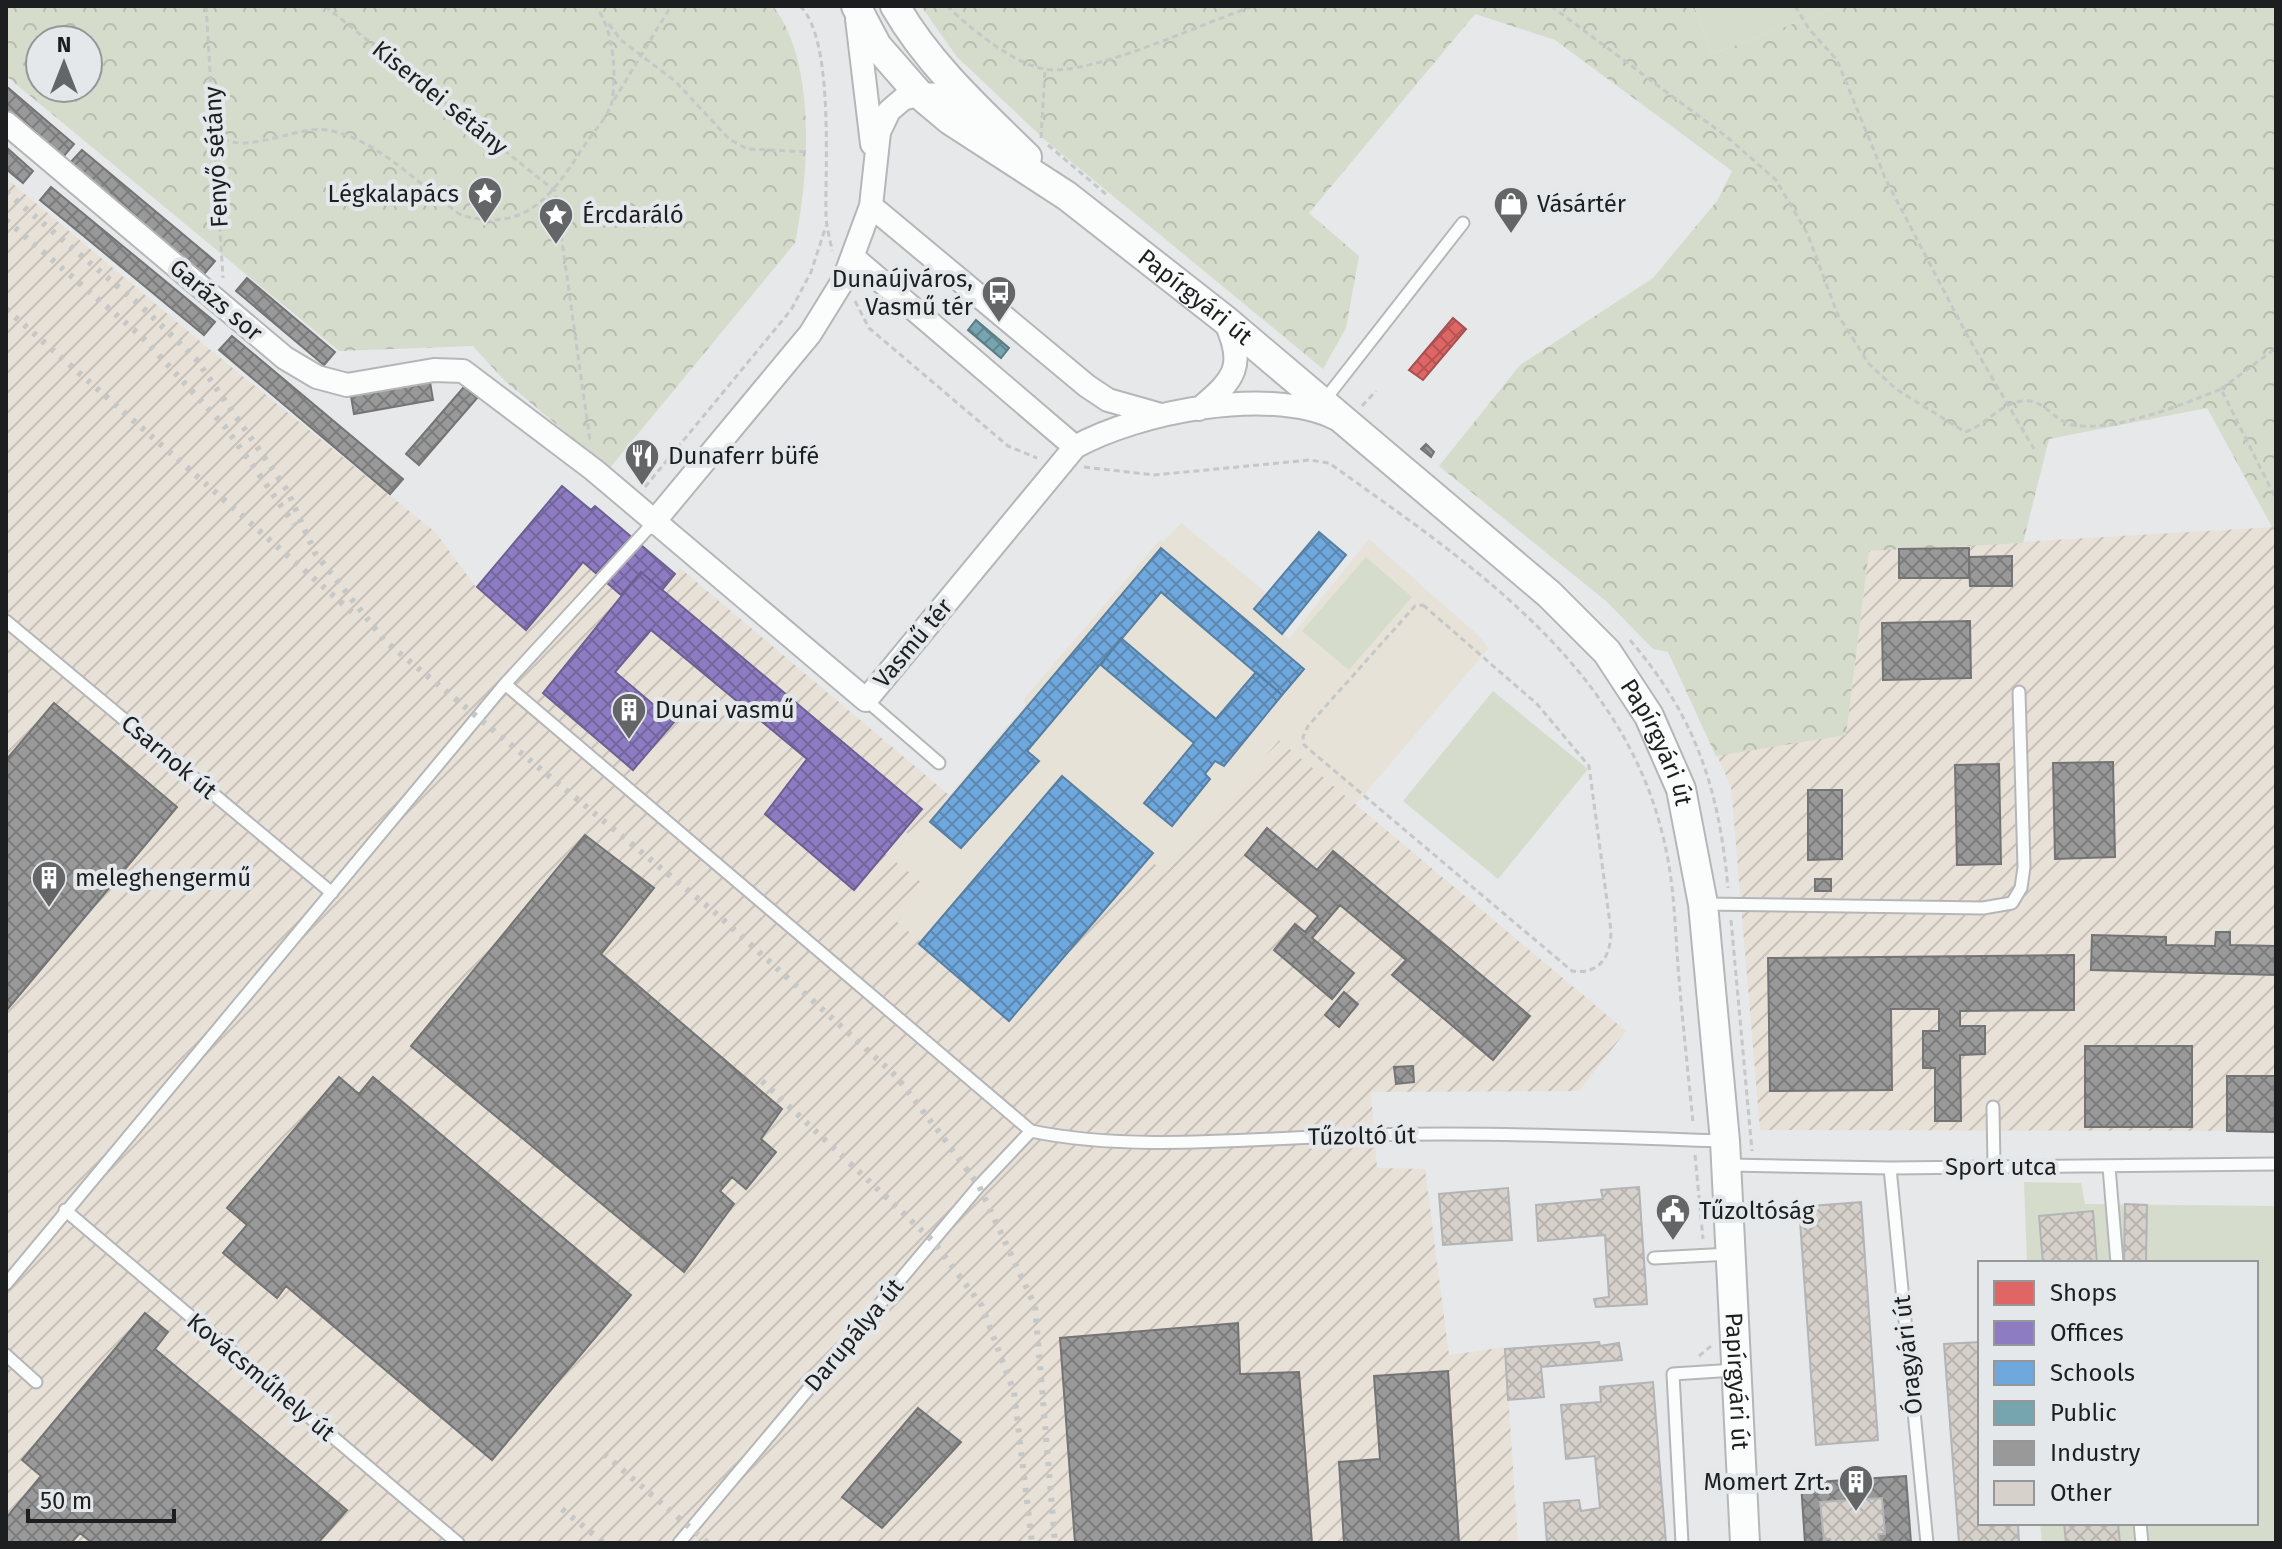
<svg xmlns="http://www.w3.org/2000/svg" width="2282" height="1549" viewBox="0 0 2282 1549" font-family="'Fira Sans',sans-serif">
<defs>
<pattern id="industrial-furrows" width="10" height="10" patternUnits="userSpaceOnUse" patternTransform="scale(2)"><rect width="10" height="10" fill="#e8e1d8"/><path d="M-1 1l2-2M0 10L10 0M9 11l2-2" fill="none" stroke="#c7c1b9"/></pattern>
<pattern id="forest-crowns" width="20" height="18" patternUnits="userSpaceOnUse" patternTransform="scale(2)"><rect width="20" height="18" fill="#d6dccb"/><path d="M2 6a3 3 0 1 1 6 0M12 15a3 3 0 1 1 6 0" fill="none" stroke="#b7bcae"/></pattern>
<pattern id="shops-cross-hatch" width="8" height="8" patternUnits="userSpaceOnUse" patternTransform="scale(2)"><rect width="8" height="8" fill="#e06666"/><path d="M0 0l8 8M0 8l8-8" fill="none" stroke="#b55353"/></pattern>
<pattern id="offices-cross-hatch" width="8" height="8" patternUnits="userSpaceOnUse" patternTransform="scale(2)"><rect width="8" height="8" fill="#8e7cc3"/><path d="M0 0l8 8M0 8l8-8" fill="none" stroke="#73659e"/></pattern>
<pattern id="schools-cross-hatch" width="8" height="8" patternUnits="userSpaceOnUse" patternTransform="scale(2)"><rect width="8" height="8" fill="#6fa8dc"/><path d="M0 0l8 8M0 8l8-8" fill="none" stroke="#5b88b2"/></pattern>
<pattern id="public-cross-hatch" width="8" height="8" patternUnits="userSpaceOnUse" patternTransform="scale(2)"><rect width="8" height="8" fill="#76a5af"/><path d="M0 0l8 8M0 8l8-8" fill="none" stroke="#60868e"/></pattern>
<pattern id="industry-cross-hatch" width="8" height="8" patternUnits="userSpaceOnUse" patternTransform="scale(2)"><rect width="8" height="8" fill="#999"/><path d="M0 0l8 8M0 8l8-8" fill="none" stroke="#7c7c7c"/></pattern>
<pattern id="building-cross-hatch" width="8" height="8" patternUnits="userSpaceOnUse" patternTransform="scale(2)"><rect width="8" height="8" fill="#d7d1cc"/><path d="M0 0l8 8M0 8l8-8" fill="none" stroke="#b8b3af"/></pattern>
</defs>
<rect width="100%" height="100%" fill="#e6e8ea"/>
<!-- industrial -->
<path fill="url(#industrial-furrows)" d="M6,178L208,348L435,532L476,587L562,486L591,510L595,506L675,573L680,568L949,795L914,838L885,853L926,886L1136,848L1166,872L1279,740L1626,1031L1579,1091L1371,1092L1377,1168L1425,1169L1449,1355L1505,1347L1518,1543H6Z
M2275,527L2276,1131L1760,1130L1731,786L1693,704L1850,703L1869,551Z"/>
<!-- education -->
<path fill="#e6e2d7" d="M1181,523L1268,594L1255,610L1289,639L1369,539L1480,637L1488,649L1356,804L1279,740L1166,873L1136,849L1003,1010L897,922L926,886L885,853L904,831L914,837L1026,704L1023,700L1160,540L1163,542Z"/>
<!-- forest -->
<path fill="url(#forest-crowns)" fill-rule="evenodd" d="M6,6H773C817,63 809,175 795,243L609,469L504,380L473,346L339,351L6,76ZM40,40H88V88H40Z
M921,6H1694L1712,54L1840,6H2276V534L2207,408L2049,439L2023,543L1869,551L1846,735L1716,756L1668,652L1653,649L1606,601L1439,466L1520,365L1653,278L1717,201L1732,171L1555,40L1475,14L1309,213L1359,256L1346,328L1323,369L1045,140L957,57Z"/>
<!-- pitch -->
<path fill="#d6dccb" d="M1694,6H1840L1712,54Z
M1366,557L1412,597L1349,670L1302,631Z
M1493,691L1588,769L1498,879L1403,801Z
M2024,1182L2081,1183L2085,1204L2276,1206V1543H2042L2040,1523H2256V1263H2027Z"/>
<!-- shops -->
<path fill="url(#shops-cross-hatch)" stroke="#a65051" stroke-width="2" d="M1453,318L1466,329L1423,380L1409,370Z"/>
<!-- offices -->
<path fill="url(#offices-cross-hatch)" stroke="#6c6092" stroke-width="2" d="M562,486L591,510L595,506L675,574L662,590L641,572L621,595L583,562L526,630L477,587Z
M641,572L922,809L854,890L765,814L807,759L651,630L615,672L674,722L633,770L543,693Z"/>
<!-- schools -->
<path fill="url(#schools-cross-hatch)" stroke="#567fa3" stroke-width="2" d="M1319,532L1346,555L1282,634L1254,609Z
M1161,548L1304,669L1282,695L1161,592L1027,751L1039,761L961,848L930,822Z
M1121,638L1216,719L1256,672L1282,695L1224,766L1215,761L1205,774L1210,779L1172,826L1144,803L1194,743L1101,665Z
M1062,776L1153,853L1009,1021L919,944Z"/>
<!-- public -->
<path fill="url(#public-cross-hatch)" stroke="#5b7c84" stroke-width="2" d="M976,320L1009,348L1001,358L968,330Z"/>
<!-- industry -->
<path fill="url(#industry-cross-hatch)" stroke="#747474" stroke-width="2" d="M6,86L74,144L63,157L6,109Z
M6,147L33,171L23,183L6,169Z
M82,150L215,261L204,274L70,163Z
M51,187L215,322L204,335L40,200Z
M247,278L335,352L324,365L236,291Z
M232,336L403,479L390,494L219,350Z
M430,382L433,400L354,414L351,396Z
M464,387L477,398L419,465L406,454Z
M1426,444L1434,452L1431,457L1421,449Z
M1969,548V578H1899V549Z
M2012,556V586H1970L1969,557Z
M1970,621L1971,678L1883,680L1882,623Z
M54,703L177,807L6,1011V760Z
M2113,762L2115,857L2055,859L2053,763Z
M1999,764L2001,864L1957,865L1955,765Z
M1808,790H1842V859L1808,860Z
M1267,828L1317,870L1333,851L1530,1016L1493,1060L1392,975L1406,960L1340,905L1312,938L1354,973L1332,999L1274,950L1295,924L1305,932L1318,916L1245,855Z
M585,835L654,888L601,954L782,1109L761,1139L776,1152L746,1189L732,1177L720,1191L734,1204L684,1272L411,1046Z
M1815,879H1831V891H1815Z
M2216,932H2230V945L2276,946V975L2091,970L2092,935L2166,937V945L2215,946Z
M2074,955V1010L1960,1011V1026H1985V1054L1960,1055L1961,1121H1935V1068H1923V1031H1939V1009H1891L1892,1090L1770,1091L1768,958Z
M1344,992L1358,1004L1339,1027L1325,1015Z
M2085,1046H2192V1127H2085Z
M1413,1066L1414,1082L1396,1084L1394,1067Z
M2227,1076H2276V1132L2227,1131Z
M339,1077L359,1094L373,1077L631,1295L492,1460L286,1286L277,1298L223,1253L247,1225L227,1208Z
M145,1313L168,1332L155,1349L347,1510L318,1543H92L80,1533L71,1543H6V1518L41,1476L22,1460Z
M1238,1323L1240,1374L1299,1372L1312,1543H1075L1060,1338Z
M1448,1371L1459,1543H1344L1339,1462L1380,1459L1374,1376Z
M918,1408L961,1442L882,1528L842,1497Z
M1906,1476L1911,1543H1805L1801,1483Z"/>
<!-- building -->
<path fill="url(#building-cross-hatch)" stroke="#b3b4b5" stroke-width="2" d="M1639,1187L1647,1304L1596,1307L1594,1299L1609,1297L1605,1235L1538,1241L1536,1205L1603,1199L1601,1190Z
M1508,1188L1512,1240L1443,1245L1439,1194Z
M1861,1202L1878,1440L1816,1445L1799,1207Z
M2125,1204L2147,1205L2146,1263H2124Z
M2093,1211L2097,1263H2043L2039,1216Z
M1599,1342L1600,1346L1619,1343L1622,1360L1541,1367L1544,1397L1508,1400L1505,1349Z
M1980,1342V1523H2018L2019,1543H1959L1944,1344Z
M1653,1382L1666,1543H1547L1544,1503L1579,1500L1581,1511L1600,1508L1595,1456L1566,1459L1561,1405L1601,1402L1600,1387Z
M1882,1498L1885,1534H1878L1879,1543H1831L1830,1539L1824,1540L1820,1502Z
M2064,1523H2118L2120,1543H2066Z"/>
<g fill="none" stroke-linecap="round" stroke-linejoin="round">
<defs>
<path id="service" d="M1323,402L1463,223
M6,621L332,893
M505,684L1031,1131C1134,1153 1264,1137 1371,1135C1488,1132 1606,1137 1723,1141
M866,700L939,763
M1703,904L1983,908L2012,903L2021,888L2024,867L2019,692
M1993,1107L1994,1167
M1729,1165L1890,1168L2276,1164
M2109,1167L2117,1263
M1890,1168L1927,1543
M65,1210L458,1543
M1654,1258L1730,1254
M6,1284L505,684L653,523
M6,1355L36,1382
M2140,1523L2142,1543
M679,1543L979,1186L1031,1131
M1682,1543L1673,1374L1735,1370"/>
<path id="minor" d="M857,19L872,144
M6,123L285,358L317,377L347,385L434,370L463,371L594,470L866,700L1075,447C1138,412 1268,386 1335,418
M871,206L1087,386L1108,400L1161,415
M854,258L1075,447
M1199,409C1235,379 1246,366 1225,321
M653,523L810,334L844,279L871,206L879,132L889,111L903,99L919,94L939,95L973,112"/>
<g id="tertiary">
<path id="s1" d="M856,6L877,46L919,94L950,120L1067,196L1224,319L1549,594L1607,652L1649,716L1681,789L1703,904L1725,1141L1745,1543"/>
<path d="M895,6C929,65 979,110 1027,157"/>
</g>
</defs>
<!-- service casing -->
<use href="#service" stroke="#b6b6b8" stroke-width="15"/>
<!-- minor casing -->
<use href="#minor" stroke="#b6b6b8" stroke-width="26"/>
<!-- tertiary casing -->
<use href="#tertiary" stroke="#b6b6b8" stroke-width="32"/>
<!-- path -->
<path stroke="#c6c7c7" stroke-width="3" stroke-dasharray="6 4" stroke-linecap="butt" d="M206,6L223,278
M325,6L555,191L590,441
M800,6C834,38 825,167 826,214C826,226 830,239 832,251
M947,6C970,28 1012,63 1044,69C1088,78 1207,21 1254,6
M1551,6L1727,137L1776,180L1807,233L1838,315L1869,364L1896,389L1965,432C1987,425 2004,398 2030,401C2047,404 2056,422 2073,425C2111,433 2185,404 2221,389L2276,499
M1795,6L1809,29L1837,60L1886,180L1967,335L2034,449
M609,24L621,40L676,82L729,139L747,149L808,152
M614,100L671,6
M216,132C237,160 295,125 327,130C379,139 419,186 461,215C528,235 555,191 586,143C594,131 610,114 612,101C617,71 613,30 596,6
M1041,138L1045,70
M1048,145L1107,195
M855,301L869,328L1008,446L1037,458
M2221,389L2276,348
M1362,406L1376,391
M1084,467L1154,475L1310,460L1329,463C1469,563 1626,665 1665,845C1674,884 1675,926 1678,966C1682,1018 1688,1071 1693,1123
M645,487L791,310L811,272L826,226
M1423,605L1537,704L1589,766L1611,931C1611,957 1599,975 1572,971L1304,745L1303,737L1308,726L1415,606Z
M1630,640C1696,717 1719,789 1728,888
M1731,920L1752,1151
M1695,1155L1703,1239
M1699,1356L1711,1346"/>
<!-- service -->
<use href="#service" stroke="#fbfcfc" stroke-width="11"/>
<!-- minor -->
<use href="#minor" stroke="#fbfcfc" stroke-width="22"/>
<!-- tertiary -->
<use href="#tertiary" stroke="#fbfcfc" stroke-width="28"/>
<!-- rail -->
<path stroke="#c6c7c7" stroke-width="6" stroke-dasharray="4 8" stroke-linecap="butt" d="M6,192L141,306L196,359L287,490L315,553L385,641L718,915L896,1076L942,1136L979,1186L1035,1306L1055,1543
M6,220L142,337L226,428L294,524
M6,309L352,612
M762,1081L933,1241L982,1306L1014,1392L1032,1543
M604,1454L708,1543
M562,1509L604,1543"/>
</g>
<!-- icons -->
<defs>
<symbol id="sight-pin" viewBox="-11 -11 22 30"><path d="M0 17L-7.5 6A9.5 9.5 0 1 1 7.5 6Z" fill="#636566" stroke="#e5e8eb"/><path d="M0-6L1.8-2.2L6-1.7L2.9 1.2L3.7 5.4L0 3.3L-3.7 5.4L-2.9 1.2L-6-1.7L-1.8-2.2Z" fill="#fff"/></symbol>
<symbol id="shop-pin" viewBox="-11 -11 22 30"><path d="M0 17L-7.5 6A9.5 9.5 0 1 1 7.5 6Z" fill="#636566" stroke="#e5e8eb"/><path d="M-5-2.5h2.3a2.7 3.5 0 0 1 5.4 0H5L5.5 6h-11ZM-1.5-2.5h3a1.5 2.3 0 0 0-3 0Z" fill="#fff"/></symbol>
<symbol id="bus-pin" viewBox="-11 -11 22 30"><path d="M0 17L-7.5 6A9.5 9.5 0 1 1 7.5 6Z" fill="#636566" stroke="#e5e8eb"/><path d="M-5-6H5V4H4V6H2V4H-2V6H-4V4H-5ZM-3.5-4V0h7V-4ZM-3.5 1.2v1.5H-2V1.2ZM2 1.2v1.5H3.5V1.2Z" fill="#fff"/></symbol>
<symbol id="restaurant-pin" viewBox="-11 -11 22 30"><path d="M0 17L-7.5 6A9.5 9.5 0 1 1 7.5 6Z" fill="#636566" stroke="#e5e8eb"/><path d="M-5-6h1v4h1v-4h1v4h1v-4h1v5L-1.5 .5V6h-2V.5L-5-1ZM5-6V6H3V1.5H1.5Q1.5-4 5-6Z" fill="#fff"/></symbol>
<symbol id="building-pin" viewBox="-11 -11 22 30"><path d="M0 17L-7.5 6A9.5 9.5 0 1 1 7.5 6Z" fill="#636566" stroke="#e5e8eb"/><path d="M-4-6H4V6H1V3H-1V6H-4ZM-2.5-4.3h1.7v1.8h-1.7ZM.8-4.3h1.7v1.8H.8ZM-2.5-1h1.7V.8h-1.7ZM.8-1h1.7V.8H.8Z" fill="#fff"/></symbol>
<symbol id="civic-pin" viewBox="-11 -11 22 30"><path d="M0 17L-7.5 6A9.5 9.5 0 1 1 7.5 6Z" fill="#636566" stroke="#e5e8eb"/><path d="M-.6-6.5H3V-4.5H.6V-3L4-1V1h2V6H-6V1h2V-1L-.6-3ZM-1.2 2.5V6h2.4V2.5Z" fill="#fff"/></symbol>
</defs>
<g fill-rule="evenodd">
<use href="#sight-pin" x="465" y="174" width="40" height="54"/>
<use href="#shop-pin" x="1491" y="184" width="40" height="54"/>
<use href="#sight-pin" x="536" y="195" width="40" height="54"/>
<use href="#bus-pin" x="979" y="273" width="40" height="54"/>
<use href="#restaurant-pin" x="622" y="436" width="40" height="54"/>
<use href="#building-pin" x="609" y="690" width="40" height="54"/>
<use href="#building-pin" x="29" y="858" width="40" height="54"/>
<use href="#civic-pin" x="1653" y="1191" width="40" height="54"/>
<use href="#building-pin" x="1836" y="1462" width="40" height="54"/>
</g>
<g text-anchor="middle" stroke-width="8" stroke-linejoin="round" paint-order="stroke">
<!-- street labels -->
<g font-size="24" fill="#1d1e1f" stroke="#e5e8eb">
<text transform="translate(440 98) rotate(39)" y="8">Kiserdei sétány</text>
<text transform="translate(216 157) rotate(-93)" y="8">Fenyő sétány</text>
<text dy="8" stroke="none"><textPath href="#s1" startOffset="452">Papírgyári út</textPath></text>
<text transform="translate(216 300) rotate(40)" y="8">Garázs sor</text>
<text transform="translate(913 643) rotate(-50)" y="8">Vasmű tér</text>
<text dy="8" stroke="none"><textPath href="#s1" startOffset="1100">Papírgyári út</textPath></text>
<text transform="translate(169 757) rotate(40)" y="8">Csarnok út</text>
<text transform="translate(1362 1136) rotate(-1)" y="8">Tűzoltó út</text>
<text x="2001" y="1175">Sport utca</text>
<text transform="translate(854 1335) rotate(-50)" y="8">Darupálya út</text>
<text transform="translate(1908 1355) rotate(-96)" y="8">Óragyári út</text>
<text transform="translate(261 1377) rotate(40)" y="8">Kovácsműhely út</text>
<text dy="8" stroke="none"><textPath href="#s1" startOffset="1748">Papírgyári út</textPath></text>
</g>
<!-- poi labels -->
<g font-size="24" fill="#1d1e1f" stroke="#e5e8eb" text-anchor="start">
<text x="459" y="202" text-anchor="end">Légkalapács</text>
<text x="1537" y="212">Vásártér</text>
<text x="582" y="223">Ércdaráló</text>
<text x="973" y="287" text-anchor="end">Dunaújváros,<tspan x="973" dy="28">Vasmű tér</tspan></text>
<text x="668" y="464">Dunaferr büfé</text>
<text x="655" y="718">Dunai vasmű</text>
<text x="75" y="886">meleghengermű</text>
<text x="1699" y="1219">Tűzoltóság</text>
<text x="1830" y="1490" text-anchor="end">Momert Zrt.</text>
</g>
</g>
<!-- border -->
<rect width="2282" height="1549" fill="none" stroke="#1d1e1f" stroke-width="16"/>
<!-- legend -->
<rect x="1978" y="1261" width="280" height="264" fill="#e5e8eb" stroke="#959799" stroke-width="2"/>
<rect x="1994" y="1281" width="40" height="24" fill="#e06666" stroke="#959799" stroke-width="2"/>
<text x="2050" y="1301" font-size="24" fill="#1d1e1f">Shops</text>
<rect x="1994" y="1321" width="40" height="24" fill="#8e7cc3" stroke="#959799" stroke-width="2"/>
<text x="2050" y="1341" font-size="24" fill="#1d1e1f">Offices</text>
<rect x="1994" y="1361" width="40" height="24" fill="#6fa8dc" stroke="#959799" stroke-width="2"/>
<text x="2050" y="1381" font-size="24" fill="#1d1e1f">Schools</text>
<rect x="1994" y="1401" width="40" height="24" fill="#76a5af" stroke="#959799" stroke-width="2"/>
<text x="2050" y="1421" font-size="24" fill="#1d1e1f">Public</text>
<rect x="1994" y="1441" width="40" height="24" fill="#999999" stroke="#959799" stroke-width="2"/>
<text x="2050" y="1461" font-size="24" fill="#1d1e1f">Industry</text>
<rect x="1994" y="1481" width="40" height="24" fill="#d7d1cc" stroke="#959799" stroke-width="2"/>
<text x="2050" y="1501" font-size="24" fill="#1d1e1f">Other</text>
<!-- north arrow -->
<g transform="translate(64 64)"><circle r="38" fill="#e5e8eb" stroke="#959799" stroke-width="2"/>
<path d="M0-6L14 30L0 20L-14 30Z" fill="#636566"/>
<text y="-12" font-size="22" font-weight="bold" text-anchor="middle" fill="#1d1e1f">N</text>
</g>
<!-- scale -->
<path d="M28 1509v12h146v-12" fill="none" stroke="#1d1e1f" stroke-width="4"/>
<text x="40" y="1509" font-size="24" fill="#1d1e1f" stroke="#e5e8eb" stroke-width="6" paint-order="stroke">50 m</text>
</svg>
